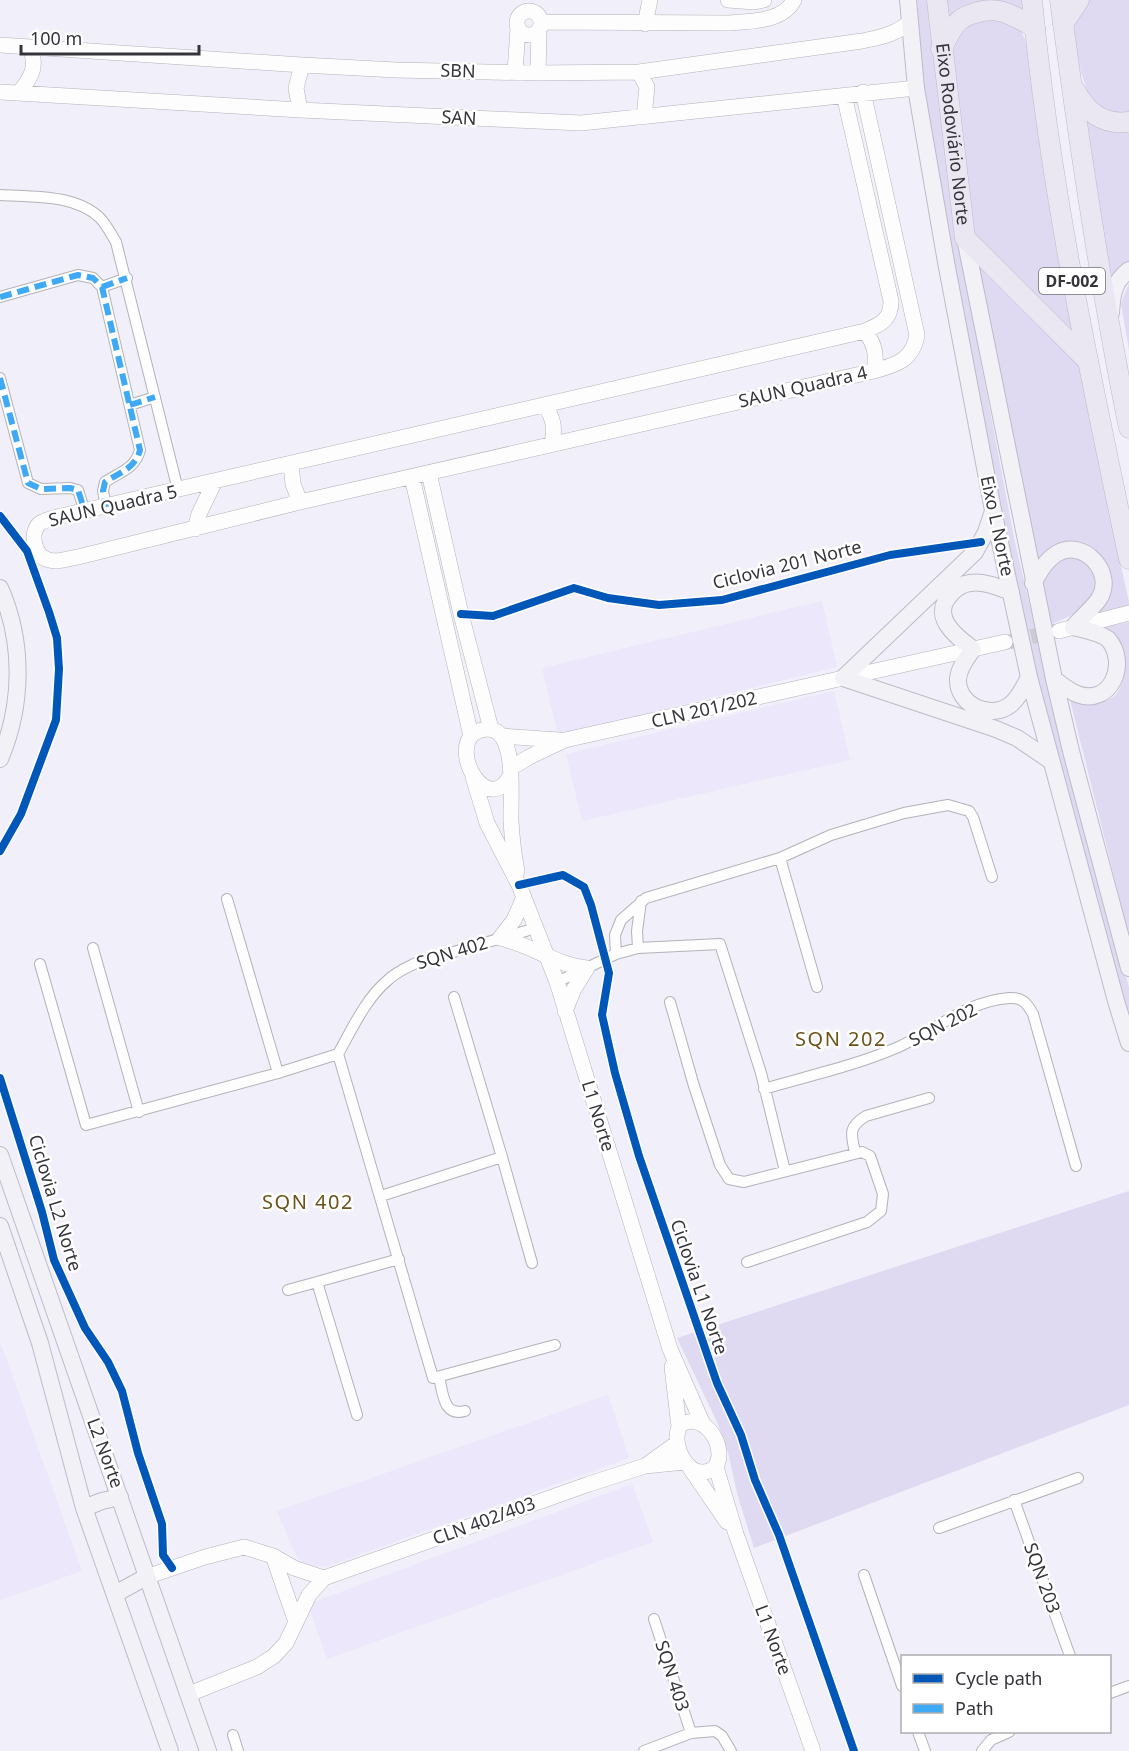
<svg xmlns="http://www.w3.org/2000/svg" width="1129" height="1751" viewBox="0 0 1129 1751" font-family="'Noto Sans',sans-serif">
<rect width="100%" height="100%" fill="#f1eff9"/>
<!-- built -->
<path fill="#ece7fa" d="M822,601L837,667L558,735L542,668Z
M834,691L850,760L582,821L566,754Z
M0,1341L82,1571L0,1600Z
M608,1395L629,1458L328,1566L301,1567L277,1511Z
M632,1484L653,1542L327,1659L308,1604Z"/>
<!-- green -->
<path fill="#dfd9f2" d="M917,0H930L958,227L978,347L1014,538L1064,751L1103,900L1129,987V1014L1110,953L1042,700L1012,568L966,339L922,75Z
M943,0H1023L1024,10L951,24Z
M1069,0H1129V118L1115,119L1089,98L1076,55Z
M1002,19L1020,29L1027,44L1101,477L1129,602V606L1095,615L1104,604L1085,550L1038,566L984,306L958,124L953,53L958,34L972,21Z
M1084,114C1098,126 1109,134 1129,133V266L1111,287Z
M1129,283V350L1121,304Z
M1071,556L1095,566L1096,594L1075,614L1052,624C1043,591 1032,573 1071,556Z
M1129,622V936L1069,696C1079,698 1091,701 1102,701C1126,700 1129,660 1120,644C1114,637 1103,633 1095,629Z
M1129,1191V1405L754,1548L737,1493L728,1452L717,1422L677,1338Z"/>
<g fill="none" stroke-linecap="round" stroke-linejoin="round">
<!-- secondary-tunnel -->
<path stroke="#cccad3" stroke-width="15" stroke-dasharray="15 8" stroke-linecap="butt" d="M1009,642L1056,631"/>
<defs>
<path id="street" d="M0,195C32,197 75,194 100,218C106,224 111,234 116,242L178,490
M102,287L127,278
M0,297L78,275L93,278L102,287L140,450C135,469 120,472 105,482L103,491L106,507
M0,378L28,483L41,489L70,488L78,490L85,512
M130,405L155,397
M780,858L817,987
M227,899L278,1073
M93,948L139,1112
M638,948L637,931L641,901
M616,954L615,935L621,920L646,898L780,858L831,835L904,813L948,805L969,811L973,817L992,877
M40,964L86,1125L278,1073L338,1054C352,1029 366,998 388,980C396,972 406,968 416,963L536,928
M557,982L616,954L638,948L720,944L761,1073L785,1171
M454,997L502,1157
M670,1002L694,1086L720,1165L729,1179L744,1182L862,1152L870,1156L883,1194L881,1211L867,1222L747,1262
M338,1054L433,1378L555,1345
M764,1089C808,1076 854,1066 896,1048C934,1032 966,1001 1009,998C1022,997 1027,1003 1033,1014L1076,1166
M855,1152C851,1134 848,1127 866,1116L929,1098
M381,1196L502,1157L532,1263
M288,1290L317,1282
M439,1377C443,1393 443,1417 465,1411
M357,1415L317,1282L399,1259
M1014,1500L1070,1656
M939,1528L1078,1478
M864,1575L902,1686
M654,1619L691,1733
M1110,1693L1129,1686
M918,1732L925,1751
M233,1735L238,1751
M644,1751L691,1733L715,1731L722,1736L731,1751
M982,1751L991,1740L1009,1732"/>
<path id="secondary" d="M728,0L754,2L764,0
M517 23a12 12 0 1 1 24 0a12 12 0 1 1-24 0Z
M541,22L729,23C751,21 783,22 794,0
M645,24L650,0
M0,45L302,65L396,70L538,73L639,72L862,41C880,37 895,35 910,22
M639,72L647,87L644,117
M515,73L518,28
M538,73L539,30
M0,92L300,110L581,123L916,88
M19,93C31,77 38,68 30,47
M844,95L891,301C891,320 881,324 865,331L57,517C51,519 44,520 39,524C29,535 35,557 49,560C58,563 69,558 78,557L300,502L874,371C896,365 913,360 917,335L863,92
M300,110L296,88L302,65
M865,331C875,345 877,354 874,371
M545,405C554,420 555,428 552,444
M291,464L293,484L300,502
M429,473L461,614L491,729
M412,477L471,736
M195,529L199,514L215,481
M1059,631L1129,613
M501,736L559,740
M511,768L529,757L565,740L1005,642
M510,776C488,816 451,754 473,734C478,730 485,729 490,729C518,733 510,801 511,821C512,838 514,855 517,871
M473,777L487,823L519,885L557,982L670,1349L702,1422
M524,897L514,920L500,938C532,945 556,965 587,968L574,989L565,1011
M672,1367L679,1427
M693,1421C722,1425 732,1480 695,1471C681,1462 673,1443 679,1427L683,1423Z
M645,1466L677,1443
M716,1467L736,1534L813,1751
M690,1468L727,1522
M273,1556L296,1622
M146,1577L205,1557L244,1547L273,1556L294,1568L324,1578
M189,1694L257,1667L274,1656L286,1643L309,1595L324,1578L589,1484L645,1466L685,1462"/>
<path id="primary" d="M908,0L916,88L946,262L993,510L1029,677L1116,1001L1129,1043
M965,238L1054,679L1072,755L1129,968
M1111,313C1112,295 1114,281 1129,270
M993,511L986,532L975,552L843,678L996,729L1017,738L1051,761
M1033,583C1039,573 1045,561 1056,554C1083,537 1116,573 1099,599C1092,609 1081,618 1073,627C1085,630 1098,632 1108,639C1129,663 1111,707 1077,694C1069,691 1061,684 1054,679
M0,588C24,642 23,705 0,759
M1011,592C998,587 984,581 970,583C962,584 956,588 951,594C930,616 955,636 973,649C967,658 959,667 958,679C957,705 990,720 1010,705C1019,698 1024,687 1029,677
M0,1155L208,1751
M0,1226L40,1343L84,1508L170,1751
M84,1508L102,1501L120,1497
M115,1594L146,1577"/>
<g id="highway">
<path id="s1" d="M937,0L965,238L1088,361"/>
<path d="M1032,0C1050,189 1090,374 1129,559"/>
<path d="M1060,0C1079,144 1100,286 1129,428"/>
<path d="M1063,24L1079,0"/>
<path d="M941,49C946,41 950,31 956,24C961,18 965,16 972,14C997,4 1013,15 1035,28"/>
<path d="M1074,89C1087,112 1101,125 1129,122"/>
</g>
</defs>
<!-- street casing -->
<use href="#street" stroke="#b3b2b9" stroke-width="12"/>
<!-- secondary casing -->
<use href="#secondary" stroke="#b3b2b9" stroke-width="16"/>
<!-- primary casing -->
<use href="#primary" stroke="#bebbc9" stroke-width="18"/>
<!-- highway casing -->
<use href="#highway" stroke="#bebbc9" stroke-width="21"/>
<!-- street -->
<use href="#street" stroke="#fdfdfe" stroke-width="10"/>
<!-- secondary -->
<use href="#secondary" stroke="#fdfdfe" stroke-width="15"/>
<!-- primary -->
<use href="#primary" stroke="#f2f1f6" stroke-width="16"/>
<!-- highway -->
<use href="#highway" stroke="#eae7f2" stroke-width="20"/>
<!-- quiet -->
<path stroke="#3fa9f5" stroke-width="6" stroke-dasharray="12 6" stroke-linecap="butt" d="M102,287L127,278
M0,297L78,275L93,278L102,287L140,450C135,469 120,472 105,482L103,491L106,507
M0,378L28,483L41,489L70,488L78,490L85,512
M130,405L155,397"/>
<defs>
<path id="cycleway" d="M0,516L27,551L49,612L57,638L59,669L56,720L21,814L0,851
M461,614L493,616L574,588L608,598L659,605L722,600L890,555L981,542
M519,885L563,875L584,887L591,905L609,973L602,1015L615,1073L639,1156L717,1383L741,1435L755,1480L779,1535L854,1751
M0,1078L42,1212L54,1260L85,1328L108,1362L122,1391L138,1453L162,1524L163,1555L172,1568"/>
</defs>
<!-- cycleway casing -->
<use href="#cycleway" stroke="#fff" stroke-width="11"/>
<!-- cycleway -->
<use href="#cycleway" stroke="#0057b8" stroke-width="8"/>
</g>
<g text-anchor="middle" stroke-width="5" stroke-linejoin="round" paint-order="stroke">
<!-- shield labels -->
<rect fill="#fff" stroke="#727176" stroke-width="1.5" x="1039" y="268" width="66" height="26" rx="4.5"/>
<g font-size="16" font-weight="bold" fill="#36343b">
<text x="1072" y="287">DF-002</text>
</g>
<!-- street labels -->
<g font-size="18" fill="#36343b" stroke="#fff">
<text transform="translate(458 71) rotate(2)" y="6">SBN</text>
<text transform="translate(459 118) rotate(3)" y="6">SAN</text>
<text dy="6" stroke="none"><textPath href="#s1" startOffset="135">Eixo Rodoviário Norte</textPath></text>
<text transform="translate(803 387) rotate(-13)" y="6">SAUN Quadra 4</text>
<text transform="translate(113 506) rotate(-13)" y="6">SAUN Quadra 5</text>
<text transform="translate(997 526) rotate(78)" y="6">Eixo L Norte</text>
<text transform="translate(787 565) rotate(-14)" y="6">Ciclovia 201 Norte</text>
<text transform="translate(704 710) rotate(-13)" y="6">CLN 201/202</text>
<text transform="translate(452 953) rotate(-17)" y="6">SQN 402</text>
<text transform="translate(943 1025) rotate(-27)" y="6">SQN 202</text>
<text transform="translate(598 1116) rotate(73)" y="6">L1 Norte</text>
<text transform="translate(55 1203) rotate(73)" y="6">Ciclovia L2 Norte</text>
<text transform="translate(699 1287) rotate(71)" y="6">Ciclovia L1 Norte</text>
<text transform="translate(105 1453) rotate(70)" y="6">L2 Norte</text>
<text transform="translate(484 1521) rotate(-20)" y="6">CLN 402/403</text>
<text transform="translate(1042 1578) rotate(70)" y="6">SQN 203</text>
<text transform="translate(773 1640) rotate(70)" y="6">L1 Norte</text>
<text transform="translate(672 1676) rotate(72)" y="6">SQN 403</text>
</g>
<!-- neighbourhood labels -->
<g font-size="20" letter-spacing="1.5" fill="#6b531a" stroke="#fff">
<text x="841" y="1046">SQN 202</text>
<text x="308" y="1209">SQN 402</text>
</g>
</g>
<!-- legend -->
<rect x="901" y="1655" width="210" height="78" fill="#ffffff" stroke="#afaeb1" stroke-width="1.5"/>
<rect x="913" y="1674" width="30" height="9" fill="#0057b8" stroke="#afaeb1" stroke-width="1.5"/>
<text x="955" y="1685" font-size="18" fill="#36343b">Cycle path</text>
<rect x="913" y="1704" width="30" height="9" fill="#3fa9f5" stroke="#afaeb1" stroke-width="1.5"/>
<text x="955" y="1715" font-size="18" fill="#36343b">Path</text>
<!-- scale -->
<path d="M21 45v9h178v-9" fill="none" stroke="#36343b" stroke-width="3"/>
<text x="30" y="45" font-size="18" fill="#36343b" stroke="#ffffff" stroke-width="4.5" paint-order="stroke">100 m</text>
</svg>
